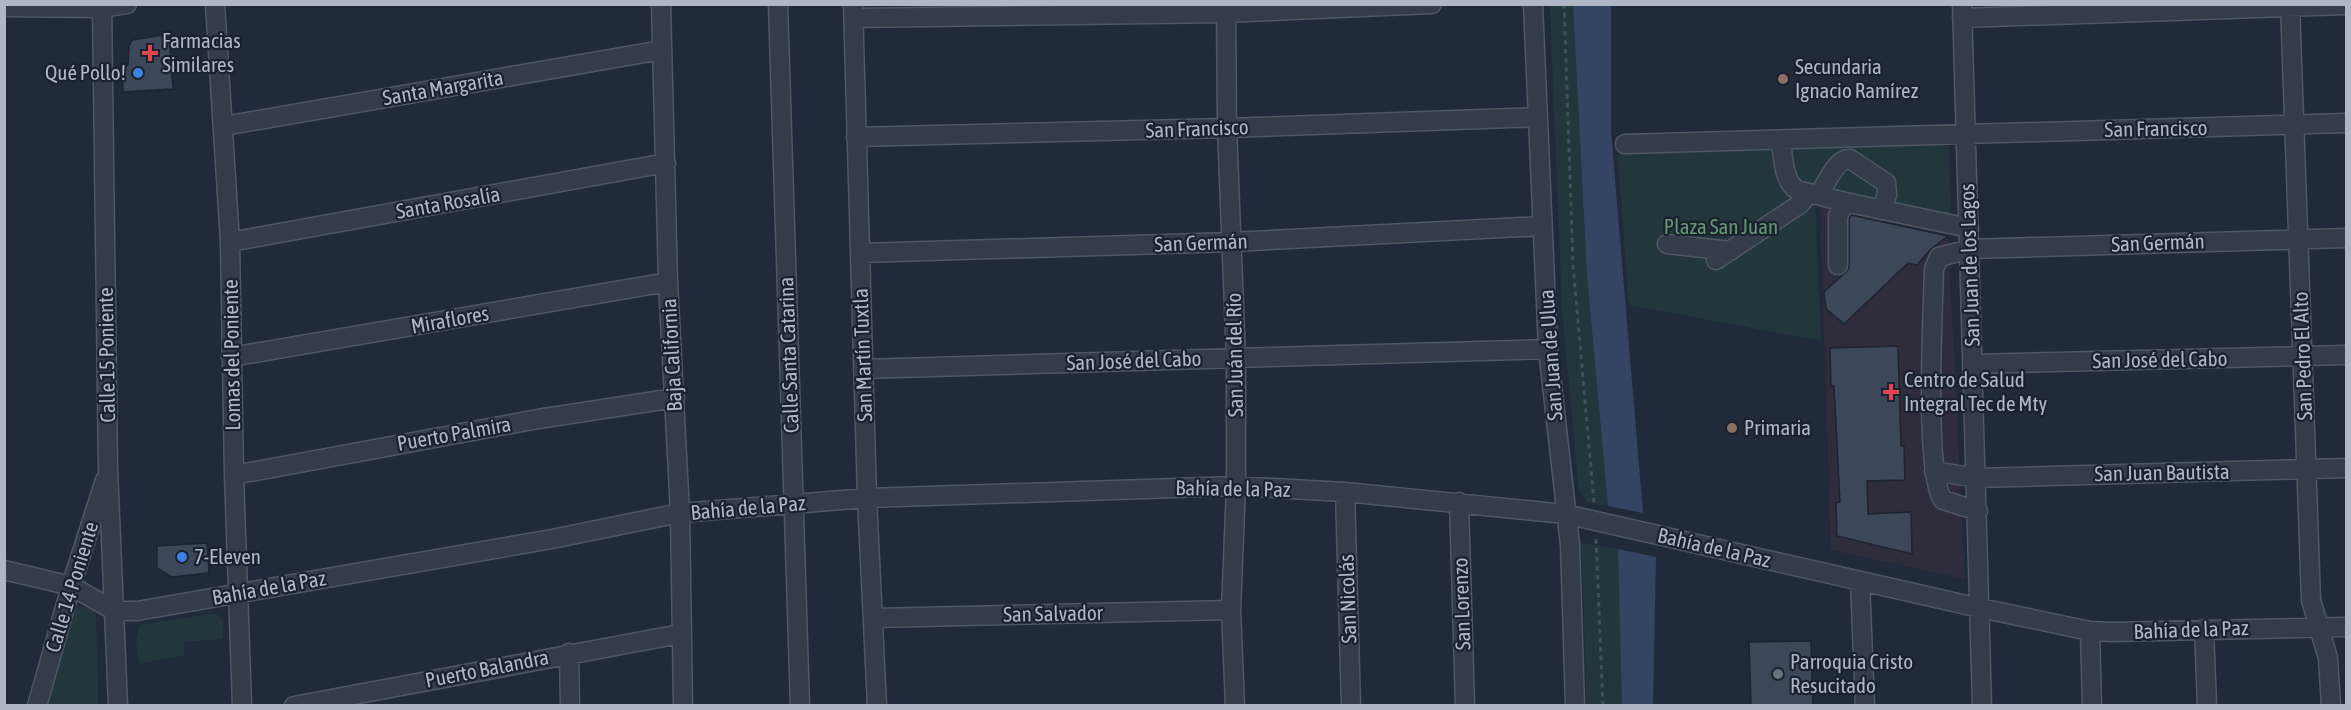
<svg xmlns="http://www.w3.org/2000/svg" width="2351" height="710" viewBox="0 0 2351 710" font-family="'Asap Condensed',sans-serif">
<rect width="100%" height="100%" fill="#202a3a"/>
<!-- medical -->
<path fill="#2f2c3b" d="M1820,203L1948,234L1965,579L1831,550Z"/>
<!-- green -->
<path fill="#22373b" d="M1550,5H1573L1587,276L1608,506L1587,502L1579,490L1562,309Z
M1948,127L1951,230L1815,198L1821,341L1629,305L1616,136Z
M1581,543L1618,549L1625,705H1587Z
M72,603L96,611L98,705L48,706Z
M216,613L223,621V639L184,642V655L139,664L136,641L140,625Z"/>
<!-- water -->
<path fill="#334562" d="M1573,5H1611V131L1643,513L1608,506L1587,276Z
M1618,549L1656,557L1653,705H1622Z"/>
<!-- building -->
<path fill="#3c485a" stroke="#1c2331" stroke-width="1.5" d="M169,34L173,89L123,92L122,66L128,65L129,46L132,40Z
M1851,215L1948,236L1931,249L1917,265L1908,263L1844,324L1826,309L1824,292L1847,271L1849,267V219Z
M1898,346L1901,446H1904L1905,480L1867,481L1868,514L1911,512L1912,554L1837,536L1836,503L1840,502L1834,386H1831L1830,348Z
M207,543L209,573L172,577L157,568V546Z
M1811,641L1813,705H1751L1749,642Z"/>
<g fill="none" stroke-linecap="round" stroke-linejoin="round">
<defs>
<path id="minor" d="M102,4L108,469L118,706
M215,4L230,242L234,475L242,706
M661,4L668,282L680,513L683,706
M778,4L800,706
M853,4L867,498L877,706
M1226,4L1227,128L1236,358V486L1231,610L1235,706
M1533,4L1548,349L1570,545L1575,706
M1962,4L1982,706
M2290,4L2311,600L2328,658L2331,706
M4,7L102,8L127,4
M854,18L1226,13L1432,4
M1962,18L2346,5
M224,126L662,50
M856,137L1227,128L1537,117
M1781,140C1783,155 1783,181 1797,190L1845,202L1969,228
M1625,144L2346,123
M1819,195C1826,184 1836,158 1850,159L1886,183L1887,195L1881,210
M230,242L666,163
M1667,244L1730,251
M860,253L1232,242L1542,226
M1716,260L1800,204L1809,193
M1838,265V216L1845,202
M231,357L668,282
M1973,364L2346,355
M863,369L1548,349
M1934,471L1977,478L2346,468
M234,475L538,419L675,398
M1345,492L1351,706
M1459,502L1465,706
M1978,511L1943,500C1924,474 1933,310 1934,269L1939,257L1970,249L2346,238
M4,570L71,586L115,611H137L552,539L680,513L867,498L1236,486L1345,492L1565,514L1980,608L2090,631L2113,632L2346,627
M1860,581L1865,706
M874,618L1231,610
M2204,629L2207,706
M2090,631L2092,706
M569,653L570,706
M37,706L71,586L105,480
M294,706L680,634"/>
</defs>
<!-- minor casing -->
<use href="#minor" stroke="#4f5765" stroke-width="21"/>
<!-- path -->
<path stroke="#405458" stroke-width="3" stroke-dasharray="4.5 4.5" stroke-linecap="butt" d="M1564,4L1573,265L1594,503
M1596,539L1603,706"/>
<!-- minor -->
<use href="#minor" stroke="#343c4a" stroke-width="18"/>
</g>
<!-- markers -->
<g fill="#e0444e" stroke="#1a212f" stroke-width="2">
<path d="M147 44h6v6h6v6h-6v6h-6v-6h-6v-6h6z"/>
<path d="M1888 383h6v6h6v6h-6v6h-6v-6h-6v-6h6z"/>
</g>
<g fill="#3f7fe0" stroke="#1a212f" stroke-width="2">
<circle cx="138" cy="73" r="6"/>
<circle cx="182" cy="557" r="6"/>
</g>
<g fill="#8d6e63" stroke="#1a212f" stroke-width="2">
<circle cx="1783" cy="79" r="6"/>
<circle cx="1732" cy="428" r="6"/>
</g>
<circle fill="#6b7280" stroke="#1a212f" stroke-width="2" cx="1778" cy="674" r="6"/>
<g text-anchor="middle" stroke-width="4.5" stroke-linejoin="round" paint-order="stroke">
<!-- poi labels -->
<g font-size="21" fill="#afb7c7" stroke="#1a212f" text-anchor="start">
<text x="162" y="48">Farmacias<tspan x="162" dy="24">Similares</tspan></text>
<text x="1795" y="74">Secundaria<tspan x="1795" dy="24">Ignacio Ramírez</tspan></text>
<text x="126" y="80" text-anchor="end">Qué Pollo!</text>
<text x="1904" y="387">Centro de Salud<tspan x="1904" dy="24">Integral Tec de Mty</tspan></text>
<text x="1744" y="435">Primaria</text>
<text x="194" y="564">7-Eleven</text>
<text x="1790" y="669">Parroquia Cristo<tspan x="1790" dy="24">Resucitado</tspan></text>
</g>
<!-- street labels -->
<g font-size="21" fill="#afb7c7" stroke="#1a212f">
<text transform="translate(443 88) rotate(-10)" y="7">Santa Margarita</text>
<text transform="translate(1197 129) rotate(-2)" y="7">San Francisco</text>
<text transform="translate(2156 129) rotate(-1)" y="7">San Francisco</text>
<text transform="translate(448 203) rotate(-10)" y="7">Santa Rosalía</text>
<text transform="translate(1201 243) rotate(-2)" y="7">San Germán</text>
<text transform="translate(2158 243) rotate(-2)" y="7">San Germán</text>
<text transform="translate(1970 265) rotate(-92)" y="7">San Juan de los Lagos</text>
<text transform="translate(450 320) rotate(-10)" y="7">Miraflores</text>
<text transform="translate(107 355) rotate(-91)" y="7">Calle 15 Poniente</text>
<text transform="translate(232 355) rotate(-91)" y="7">Lomas del Poniente</text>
<text transform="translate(672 355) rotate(-93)" y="7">Baja California</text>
<text transform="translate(789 355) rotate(-92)" y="7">Calle Santa Catarina</text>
<text transform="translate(863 355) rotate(-92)" y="7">San Martín Tuxtla</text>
<text transform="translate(1235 355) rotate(-91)" y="7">San Juán del Río</text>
<text transform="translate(1551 355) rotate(-94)" y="7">San Juan de Ulua</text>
<text transform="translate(2303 356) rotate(-92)" y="7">San Pedro El Alto</text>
<text transform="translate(2160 360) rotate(-1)" y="7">San José del Cabo</text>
<text transform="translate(1134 361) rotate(-2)" y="7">San José del Cabo</text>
<text transform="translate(454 434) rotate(-10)" y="7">Puerto Palmira</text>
<text transform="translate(2162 473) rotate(-1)" y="7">San Juan Bautista</text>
<text transform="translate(1233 489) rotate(1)" y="7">Bahía de la Paz</text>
<text transform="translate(748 508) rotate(-5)" y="7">Bahía de la Paz</text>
<text transform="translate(1714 548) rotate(13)" y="7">Bahía de la Paz</text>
<text transform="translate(72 587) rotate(-73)" y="7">Calle 14 Poniente</text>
<text transform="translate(269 588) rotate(-10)" y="7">Bahía de la Paz</text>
<text transform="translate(1348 599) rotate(-92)" y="7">San Nicolás</text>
<text transform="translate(1462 604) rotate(-92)" y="7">San Lorenzo</text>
<text transform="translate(1053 614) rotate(-1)" y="7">San Salvador</text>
<text transform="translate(2191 630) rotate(-2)" y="7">Bahía de la Paz</text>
<text transform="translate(487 669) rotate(-11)" y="7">Puerto Balandra</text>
</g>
<!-- park labels -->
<g font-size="21" fill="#659873" stroke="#1a212f">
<text x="1721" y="234">Plaza San Juan</text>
</g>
</g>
<!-- border -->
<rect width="2351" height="710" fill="none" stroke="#afb7c7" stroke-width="12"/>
</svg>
